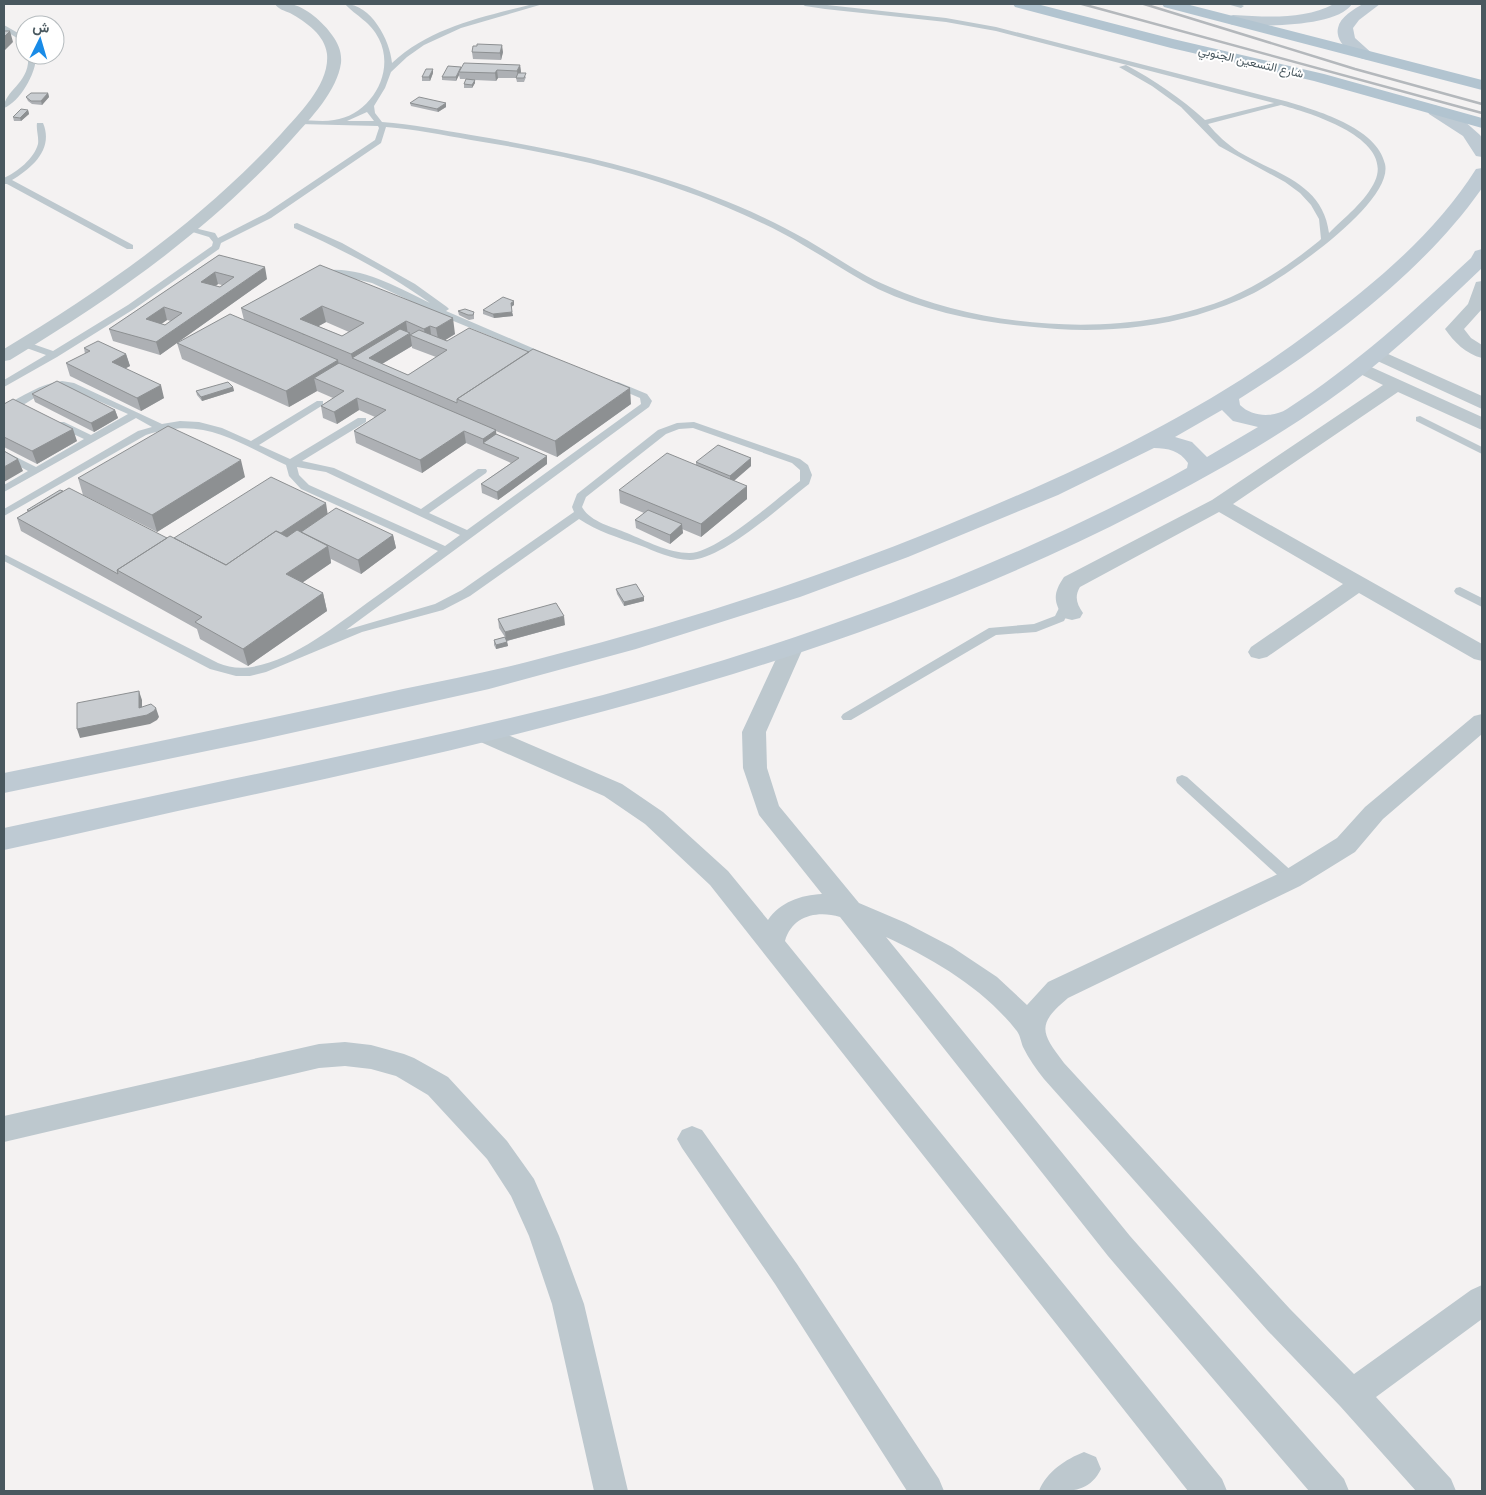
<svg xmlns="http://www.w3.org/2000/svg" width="1486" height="1495" viewBox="0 0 1486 1495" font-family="Montserrat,Vazirmatn,sans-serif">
<rect width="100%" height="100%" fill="#f4f2f2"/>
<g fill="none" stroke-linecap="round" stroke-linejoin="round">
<!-- lane -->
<path fill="#bdc8ce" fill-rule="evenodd" d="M345,4C371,4 390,40 392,63C431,27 483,17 533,4H543L461,28L424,45L407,57L391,72L385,88L374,106L375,113L382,122C412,124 441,130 471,135C553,149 635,165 713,196C745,208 777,223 807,240C835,256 860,275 890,287C988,330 1131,340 1231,297C1263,283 1292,263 1319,241L1321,239L1319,219L1311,205L1300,193L1285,182L1219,146L1181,107L1152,86L1119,67L1126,65C1154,80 1181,98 1205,120L1274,103L996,31L946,22L825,9L805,6L802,4H818L946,18L996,27L1285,101C1315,110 1377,127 1385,164C1394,202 1285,277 1254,293C1236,302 1216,309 1197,315C1152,328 1102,332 1057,329C996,325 933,315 878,289C852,276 828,259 803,245C779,230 752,218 726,207C644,172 558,154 471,140C443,135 415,129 386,127L381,143L271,218L221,243L219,249L134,309L57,357L4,387V380L46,355L21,346V342H27L53,351L128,305L212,246L213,242L209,237L186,230V226L215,233L218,238L265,214L375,140L379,128L378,126L299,124L295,122L299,120C310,120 323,122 334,120C370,115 396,73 379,39C371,22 356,16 345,4ZM1281,105C1310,113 1394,138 1375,181C1366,201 1344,218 1329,233C1323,183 1276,174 1239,152C1227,144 1217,135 1208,124ZM367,112L374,121H347Z
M1227,4H1240L1244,6L1241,8Z
M4,25L25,37V43L4,30Z
M28,55H36C37,72 20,102 4,108C4,90 31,83 28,55Z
M37,123H43C54,149 32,168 12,180L133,245V249H127L7,184H4V178C17,172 34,159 38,144C39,137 36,130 37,123Z
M297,223L342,243L415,284L447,307L449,309L446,311L551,356L546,359L543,358L451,320L372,283L342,276L322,275V271C358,264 399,288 430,303C388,273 341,249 294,228V224Z
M62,381L74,383L162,424L180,421L199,422L222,428L251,441L317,401H323V405L259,445L290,459L358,418H366V422L302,461L334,468L421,509L478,469H486L487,471L486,473L429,513L467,530L641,404L640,398L612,386V382H618L647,394L652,401L649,407L346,630L435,604L462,590L574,512L572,507L577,494L658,430L677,423L694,422L800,459L808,465L812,475L809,484C782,505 722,560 690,560C673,560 655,551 639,545C619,538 597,531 579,519L470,596L443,610L362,632L266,672L250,676H236L210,669L4,561V554L218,663C265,684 331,629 367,603C391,586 414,569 438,551L301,489L289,476L286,465C234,441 204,416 146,435L4,516V509L138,431L152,427L136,418L4,492V485L28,471L4,458V451L36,467L84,439L56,426V422H64L91,435L128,414L69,388C43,385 27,408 4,413V406C23,396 40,384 62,381ZM693,428L792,463L800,470V481C777,498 716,554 689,553C669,553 646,541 627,533C613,527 590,522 582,507L586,497L666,434L679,429ZM297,467L326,472L460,535L445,546L309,485L299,475Z
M1420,416L1482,447V454L1416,421V417Z
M1460,587L1482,598V607L1456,594L1454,591L1456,588Z
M1066,601L1072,605L1064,621L1036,632L996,635L851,720H843L841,717L843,714L989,628L1034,624L1055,616L1062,602Z
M1182,775L1187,777L1296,875L1298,879L1296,883H1286L1177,783L1176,780L1177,777Z"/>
<!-- street -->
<path fill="#bdc8ce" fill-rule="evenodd" d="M275,4C280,4 285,3 290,4C305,6 324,23 332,35C338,43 342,52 341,63C337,91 311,118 292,139C211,229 114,297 10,360L4,361V349C105,288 201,221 281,134C299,114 330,84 327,54C325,35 306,22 290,13C285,11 278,9 275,4Z
M1482,281V309L1464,329L1471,338L1482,345V358C1466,354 1454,342 1445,329L1468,304L1476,282Z
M1377,349L1482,396V409L1371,358L1368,354L1371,350Z
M1360,362L1482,417V430L1398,392L1233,504L1482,644V661L1474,659L1359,593L1267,657L1259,659L1251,657L1248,652L1251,647L1343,584L1219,512L1080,587C1074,597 1077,604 1083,613L1080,618L1072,620L1064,618C1053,602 1053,593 1064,577L1212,500L1383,385L1354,371L1351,367L1354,363Z
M793,639L801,641L804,646L766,732L767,768L779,806L859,903L906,923L952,947L997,977L1027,1005L1048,982L1282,872L1337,838L1365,807L1474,716L1482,714V734L1383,819L1355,852L1300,886L1068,998C1037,1024 1040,1032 1064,1063L1290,1309L1354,1374L1471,1290L1482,1285V1319L1376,1397L1451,1479L1456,1491H1416L1340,1406L1268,1331L1044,1079C1036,1069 1029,1059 1023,1047C1021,1042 1020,1034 1016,1030C983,988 933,959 886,937L1130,1236L1344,1479L1349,1491H1309L1108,1256L840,917C817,910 792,916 785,941L1222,1479L1227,1491H1188L710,885L645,824L604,796L476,740L472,734L476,728L484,726L492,728L622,784L663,812L728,871L768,920C780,902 801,895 822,894L759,815L743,768L742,732L782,646L785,641Z
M345,1042L371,1045L404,1054L414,1058L448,1077L507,1141L534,1179L559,1236L584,1304L628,1491H594L552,1304L529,1236L511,1196L487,1159L428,1095L396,1076L371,1069L345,1066L319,1068L4,1142V1116L319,1044Z
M692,1126L702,1130L797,1264L939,1479L944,1491H907L775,1284L682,1148L677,1139L682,1130Z
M1084,1452L1096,1457L1101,1469C1088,1495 1067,1491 1039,1491C1046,1472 1066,1459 1084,1452Z"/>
<!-- secondary -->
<path fill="#becad3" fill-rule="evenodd" d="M1334,4H1352C1336,28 1260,26 1233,25L1228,23L1225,20L1228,17L1233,15C1267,17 1303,20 1334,4Z
M1363,4H1380L1359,20L1353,28L1355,38L1375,56L1373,59C1360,63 1334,44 1338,28C1340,17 1354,9 1363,4Z
M1435,105L1462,119L1480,135L1482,138V157L1476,156L1463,136L1429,114L1427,110L1429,106Z
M1482,168V188L1480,191C1422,273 1324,346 1239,399L1240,405C1252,417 1273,418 1287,409C1354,366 1413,312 1471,258L1475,251L1482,249V268C1433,315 1384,362 1329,400C1270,442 1205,478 1141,511C856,658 544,732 233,799C156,815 80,834 4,850V828C80,812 156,795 232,779C356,753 480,727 603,695C799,642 990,573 1169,478L1187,468L1188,463C1180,451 1168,448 1154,448L1058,495L908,557L800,597L636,649L489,689L255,741L4,793V773C137,746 270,719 403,689C451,679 499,670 546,657C691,620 834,573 971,515C1092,465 1210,408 1314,329C1374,284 1436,233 1476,169ZM1222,410L1233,421L1258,427L1207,457L1192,442L1175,437Z"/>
<!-- primary -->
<path fill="#b2c4d0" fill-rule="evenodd" d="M1013,4H1037L1173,39L1324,74L1482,118V128L1314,81L1171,48L1015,7Z
M1162,4H1186L1482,80V90L1164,7Z"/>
<!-- rail -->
<path stroke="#b4b8bc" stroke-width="2.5" d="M1082,4L1482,113
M1144,4L1355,69L1482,104"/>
</g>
<!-- wall -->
<path fill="#adb0b4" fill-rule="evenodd" d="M472,52H503L501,60L473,59Z
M520,65L521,73L526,77L524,82H517L516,78H498L496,81L475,80V83L472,88H464V84L466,79H460L459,75L456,81L442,80V77L461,67Z
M433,73L430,81H422V77Z
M48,93L49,97L42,105L32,104L28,101L26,97Z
M410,103H446V107L438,112L411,106Z
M28,110L29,114L21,121H14L13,117Z
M219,255L267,279L160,355L113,341L109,329ZM218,284L222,285L220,287L216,286ZM167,320L171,321L165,325L161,324Z
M320,265L455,334L445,340L631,404L557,457L496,431V434L547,456V464L498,500L482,493L481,484L511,463L466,443L422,473L356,443L354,431L375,417L359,410L337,424L323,418L321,406L333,398L317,391L289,407L182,359L177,343L244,320L241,308ZM326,322L349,332L342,336L318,326ZM412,346V348L436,357L408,375L382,364Z
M514,305L511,307L513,316L494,318L483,314V310Z
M458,311L474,312V319L469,320L459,315Z
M84,348L126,354L130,366L126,368L164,398L141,411L70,376L66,363L85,354Z
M233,387L234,391L202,401L197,395L196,391Z
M32,394L115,410L118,418L94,432L35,402Z
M4,404L77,441L37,464L4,447Z
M751,458V466L734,481L747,499L701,537L682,529L683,533L670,544L636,528L635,520L644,513L620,503L619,490L696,465V462Z
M245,477L157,532L83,495L78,478Z
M27,510L167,538H174L328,514L393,535L396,548L361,574L331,559V563L302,583L323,593L327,611L248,666L200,639L197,629L21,531L17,518L28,511Z
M616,589L644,601L624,606L617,594Z
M498,619L565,625L507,641L508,646L496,649L494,645V640L505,637L499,628Z"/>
<!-- shaded-wall -->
<path fill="#8d9092" d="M10,31L13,42L4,51V37Z
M502,45L503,52L501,60L500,53Z
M520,65L521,72L518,78L517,71Z
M433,69V73L430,81L429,77Z
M497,70L498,78L496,81L495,73Z
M459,72V75L456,81V77Z
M475,80V83L472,88V85Z
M48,93L49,97L42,105L41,101Z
M446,103V107L438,112L437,109Z
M28,110L29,114L21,121L20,118Z
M265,267L267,279L160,355L156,342Z
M215,272L218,284L204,294L201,282Z
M514,301V305L511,307V303Z
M322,306L326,322L303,335L300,319Z
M164,307L167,320L150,332L146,319Z
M512,312L513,316L494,318L493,314Z
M453,318L455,334L439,344L436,328Z
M406,321L408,335L410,333L412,346L375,368L352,358L351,354Z
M430,326L432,342H426L424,329Z
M126,354L130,366L115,374L112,362Z
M338,360L341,376L314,378L317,391L289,407L286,391Z
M161,385L164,398L141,411L137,398Z
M233,387L234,391L202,401L201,397Z
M630,388L631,404L557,457L555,441Z
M357,398L359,410L337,424L334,412Z
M115,410L118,418L94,432L91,423Z
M73,429L77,441L37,464L32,451Z
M496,430L497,443H483V439Z
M464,431L466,443L422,473L420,460Z
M547,456V464L498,500L497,492Z
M751,458V466L730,484V476Z
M18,459L23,471L4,482V467Z
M241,460L245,477L157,532L152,515Z
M747,486V499L701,537V524Z
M326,503L328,516L302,534L227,569Z
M682,524L683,533L670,544V535Z
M393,535L396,548L361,574L358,560Z
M328,546L331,563L290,591L286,574Z
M323,593L327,611L248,666L243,649Z
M644,597V601L624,606V602Z
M564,616L565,625L506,641L505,632Z
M507,642L508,646L496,649V645Z
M139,691L142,700V716L156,708L159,717L157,720L150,724L80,738L77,729L139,708Z"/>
<!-- building -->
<path fill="#c9cdd1" stroke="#8d9092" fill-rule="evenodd" d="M4,31H10L4,37Z
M477,44L502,45L500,53L472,52L473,46H477Z
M464,63L520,65L517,71L497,70L495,73L459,72Z
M448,66L461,67L456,77H442Z
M426,69H433L429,77H422Z
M518,73H526L524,78H516Z
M466,79L475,80L472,85L464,84Z
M31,93H48L41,101H31L26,97Z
M419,97L446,103L437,109L410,103Z
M21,109L28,110L20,118L13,117Z
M219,255L265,267L156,342L109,329ZM215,272L234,277L220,287L201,282ZM164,307L182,313L165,325L146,319Z
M320,265L453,318L436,328L430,326L424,329L406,321L351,354L241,308ZM322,306L364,323L342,336L300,319Z
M503,297L514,301L511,303L512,312L493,314L483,310Z
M465,309L474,312L473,315H468L458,311Z
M230,314L338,360L286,391L177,343Z
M469,328L529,352L457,399V403L352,358L400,329L410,333L369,358L408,375L447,350L410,335L419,330L447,341Z
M98,341L126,354L112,362L161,385L137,398L66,363L90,351L84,348Z
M533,349L630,388L555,441L457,399Z
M339,363L496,430L483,439L464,431L420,460L354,431L386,410L357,398L334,412L321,406L344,391L314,378Z
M57,381L115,410L91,423L32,394Z
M228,382L233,387L201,397L196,391Z
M13,399L73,429L32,451L4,437V404Z
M168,426L241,460L152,515L78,478Z
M496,434L547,456L497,492L481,484L519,458L483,443Z
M718,445L751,458L730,476L696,462Z
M4,451L18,459L4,467Z
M667,453L747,486L701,524L619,490Z
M271,477L326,503L281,533L276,531L226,565L174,538Z
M69,488L167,538L117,570L118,574L17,518Z
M60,490L63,491L29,511L27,510Z
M336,508L393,535L358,560L301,532Z
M648,510L682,524L670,535L635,520Z
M297,530L328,546L286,574L323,593L243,649L195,622L202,617L117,570L170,536L226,565L276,531L287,537Z
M636,584L644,597L624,602L616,589Z
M556,603L564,616L505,632L498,619Z
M505,637L507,642L496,645L494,640Z
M139,691V708L151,704L156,708L154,711L147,715L77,729V703Z"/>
<g text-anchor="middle" stroke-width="4" stroke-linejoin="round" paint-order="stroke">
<!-- far-street labels -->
<g font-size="12" fill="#49585f" stroke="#fff">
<text transform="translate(1251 62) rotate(13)" y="4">شارع التسعين الجنوبي</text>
</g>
</g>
<!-- border -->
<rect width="1486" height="1495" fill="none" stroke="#49585f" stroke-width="10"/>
<!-- north arrow -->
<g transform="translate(40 40) rotate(5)"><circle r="24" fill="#ffffff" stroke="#b6bcbf"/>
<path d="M0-4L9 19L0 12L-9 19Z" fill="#198be7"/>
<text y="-8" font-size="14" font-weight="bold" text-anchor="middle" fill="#49585f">ش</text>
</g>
</svg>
